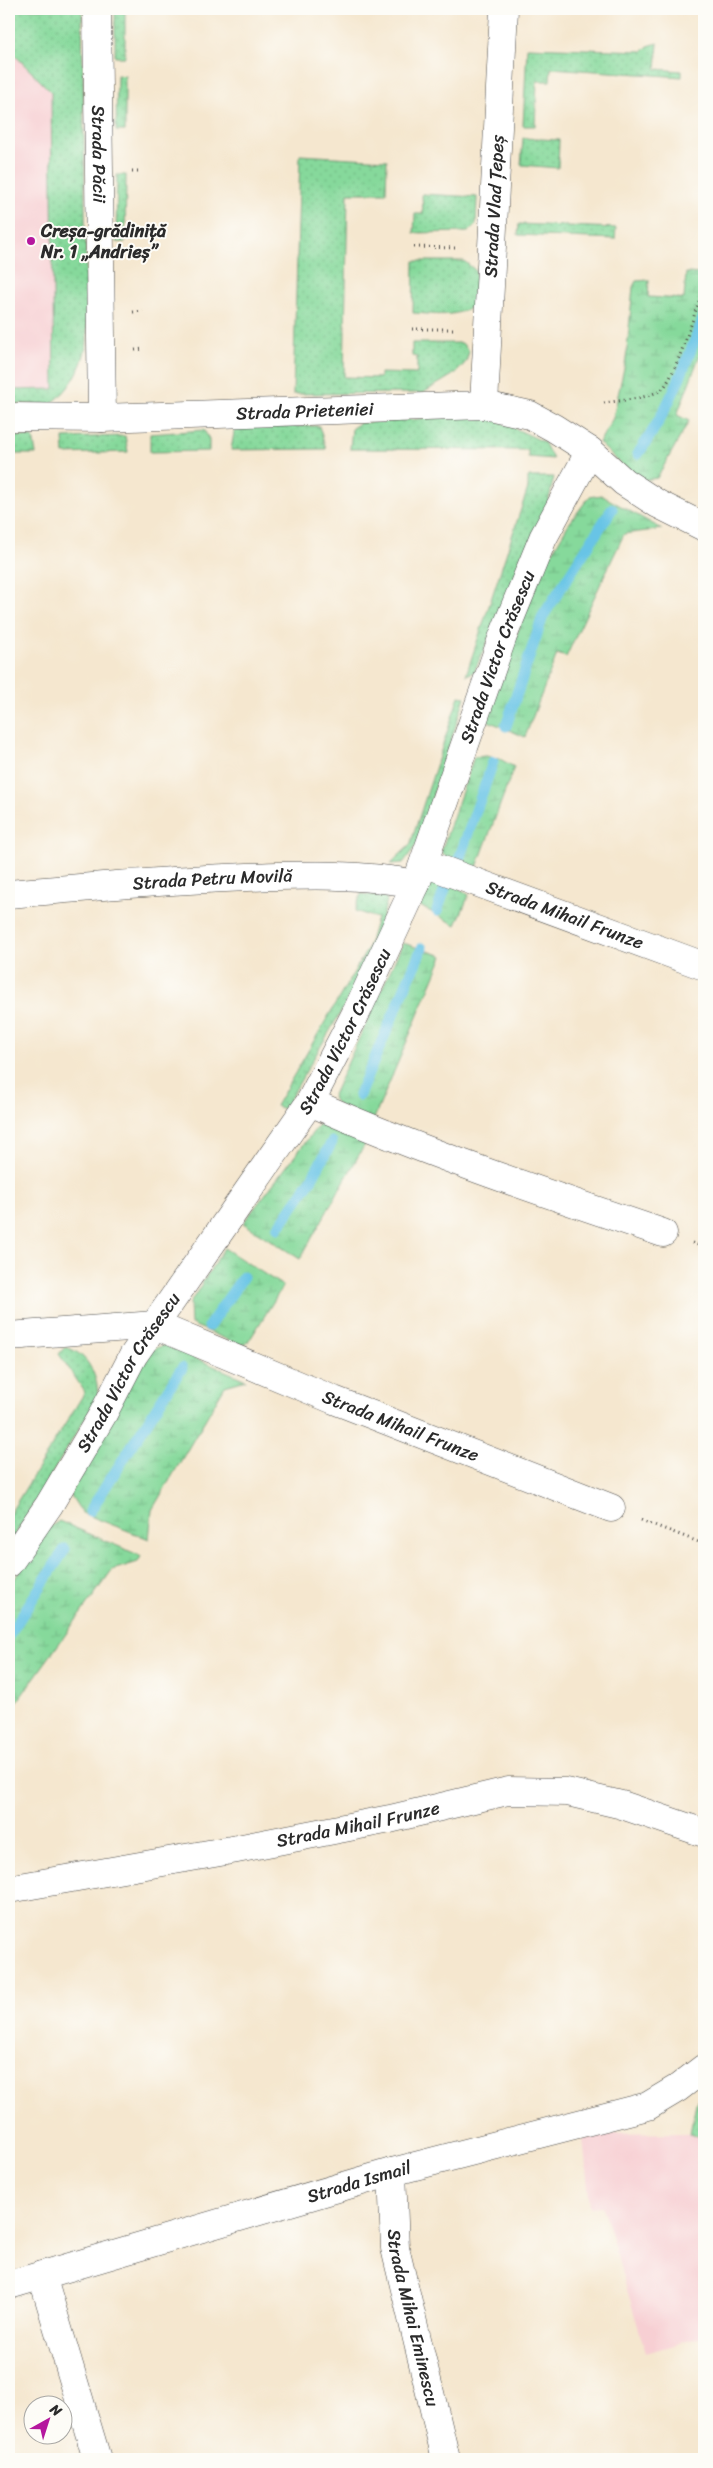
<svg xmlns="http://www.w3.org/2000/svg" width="713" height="2468" viewBox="0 0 713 2468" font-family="Sriracha,sans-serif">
<defs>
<pattern id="green-dots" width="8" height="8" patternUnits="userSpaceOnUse" patternTransform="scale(1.25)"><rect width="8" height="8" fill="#86d99b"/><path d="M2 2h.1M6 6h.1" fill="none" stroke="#74ba86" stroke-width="1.8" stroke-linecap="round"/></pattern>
<pattern id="wetland-marsh" width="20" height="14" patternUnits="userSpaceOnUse" patternTransform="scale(1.25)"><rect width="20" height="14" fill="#86d99b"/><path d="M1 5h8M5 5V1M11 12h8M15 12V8" fill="none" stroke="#74ba86"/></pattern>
</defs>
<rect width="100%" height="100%" fill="#fdfcf7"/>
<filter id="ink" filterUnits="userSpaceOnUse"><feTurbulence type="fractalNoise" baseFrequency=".02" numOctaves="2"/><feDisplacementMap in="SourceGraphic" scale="10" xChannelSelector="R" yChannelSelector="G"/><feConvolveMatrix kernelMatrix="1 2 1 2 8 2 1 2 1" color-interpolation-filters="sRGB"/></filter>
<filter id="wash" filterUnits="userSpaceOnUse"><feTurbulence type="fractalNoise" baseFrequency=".0096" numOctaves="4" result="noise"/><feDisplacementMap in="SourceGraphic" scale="20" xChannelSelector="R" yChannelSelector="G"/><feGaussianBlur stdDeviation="1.12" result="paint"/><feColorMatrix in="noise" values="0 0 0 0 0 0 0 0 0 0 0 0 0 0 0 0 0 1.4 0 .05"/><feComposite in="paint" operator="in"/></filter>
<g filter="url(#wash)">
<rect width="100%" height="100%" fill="#f5e7cf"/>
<!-- built -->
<path fill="#f7cfd3" d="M9,49L51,92L54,390H9Z
M689,2133L704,2138V2336L646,2353L602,2206L590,2207L583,2139L602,2134Z"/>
<!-- green -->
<path fill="url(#green-dots)" stroke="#588263" d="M9,9H82L87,342C82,368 72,388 51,404H9V390L54,389L51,92L9,49Z
M115,9H125V57H115Z
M658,43L656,69L682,71V77L551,68L550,81H537L535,126H523L527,47L643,51L648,46Z
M117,75L125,76V131H116Z
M523,138L559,140L558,168L521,165Z
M300,155L387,160L386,193H348L344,377L380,378V373L417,374V357L412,356V343H462L469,351L466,362L456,373L423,393L293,394Z
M117,175H126L125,242H116Z
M422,194L477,197L476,225L468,232L414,233L415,214H423Z
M519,224L616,228L615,239L518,235Z
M414,261H464L476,271L475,304C457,319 435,314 413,313Z
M477,415L501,422L544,442L553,459L528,457V450L350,449L352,428L360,423Z
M319,426L326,449L231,450L235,427Z
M204,430L209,439V451L150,452V434Z
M9,436L33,437L36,454H9Z
M125,436L128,452L64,454L63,438Z
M528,477H554L548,503L474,672L466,675L528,488Z
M459,696L465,697L417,844L403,863L390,864L410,845Z
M361,894L384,896L387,900L376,942L352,993L284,1109L276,1106L368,948L377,918L355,911Z
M65,1347C88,1353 98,1376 98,1397L9,1545V1515L85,1392L59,1354Z
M704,2093V2138L690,2133L696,2104Z"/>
<!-- wetland -->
<path fill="url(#wetland-marsh)" stroke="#588263" d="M704,245V344L677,415L689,421L657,478L644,480L623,466L599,443L613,418L626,359L633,287L636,281L649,280L648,297L684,299L686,273L703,274Z
M601,495L662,529L624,534L566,657L557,654L525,737L486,720L537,579L568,525L589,497Z
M486,756L500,759L514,767L474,875L452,864L441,852L474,757Z
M435,881L457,887L469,895L456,925L420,906L430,883Z
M403,943L443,956L373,1121L338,1105L332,1097Z
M321,1122L336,1125L368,1139L300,1259L243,1223Z
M224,1248L283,1286L249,1341L242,1346L191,1324L190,1303Z
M165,1345L246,1380L225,1386L152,1510L149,1539L82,1513L70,1494L148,1351Z
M59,1521L141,1556L138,1562L112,1570L9,1713V1589L42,1532Z"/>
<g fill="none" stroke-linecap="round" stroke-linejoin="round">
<!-- stream -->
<path stroke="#68c4e6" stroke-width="11" d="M638,454C669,410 685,366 704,316
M506,726L543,616L612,509
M458,862L493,762
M437,911L445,889
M359,1095L422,948
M278,1228L311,1180L332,1142
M209,1326L243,1277
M90,1511L182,1368
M9,1635L65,1549"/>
</g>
</g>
<g filter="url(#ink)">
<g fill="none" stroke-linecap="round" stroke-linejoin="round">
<defs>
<g id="minor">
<path id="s1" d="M97,9L102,418"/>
<path id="s2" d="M484,405L504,9"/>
<path id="s3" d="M9,417L102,418L484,405L530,415L554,428L590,451L624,482L658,504L704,527"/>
<path id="s4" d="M424,863L704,966"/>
<path id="s5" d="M9,894C88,887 167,880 247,877C304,875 360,873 416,884"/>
<path d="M310,1102C425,1153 544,1193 663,1233"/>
<path id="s6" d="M9,1336L155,1325L334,1400L611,1508"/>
<path id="s7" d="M9,1563L49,1505L103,1414L133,1356L310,1102L357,1011L416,884L503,636L543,538L590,451"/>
<path id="s8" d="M9,1889L237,1849L390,1819L508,1791L567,1792L622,1805L704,1833"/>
<path id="s9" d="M392,2172L395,2248L446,2459"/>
<path d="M42,2275L97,2459"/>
<path id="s10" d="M9,2285L392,2172L648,2106L678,2088L704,2068"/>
</g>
</defs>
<!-- minor casing -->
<use href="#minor" stroke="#494744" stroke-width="29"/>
<!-- path -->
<path stroke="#494744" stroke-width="3" stroke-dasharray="1 4" stroke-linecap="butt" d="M132,171H140
M414,247L458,248
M133,312L143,311
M412,329H454
M135,350L144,349
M604,403C622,400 646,399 661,390C674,382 698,303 704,286
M692,1243L704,1247
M641,1520L704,1544"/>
<!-- minor -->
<use href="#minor" stroke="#fff" stroke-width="28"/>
</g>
</g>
<!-- markers -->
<circle fill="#b5179e" stroke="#fdfcf7" stroke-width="2" cx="31" cy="241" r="5"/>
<g text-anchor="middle" stroke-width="4" stroke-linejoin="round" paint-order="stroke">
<!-- street labels -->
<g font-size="18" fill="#2b2b2b" stroke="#fdfcf7">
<text dy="6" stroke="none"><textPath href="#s1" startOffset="145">Strada Păcii</textPath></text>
<text dy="6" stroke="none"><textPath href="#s2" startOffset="199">Strada Vlad Țepeș</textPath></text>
<text dy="6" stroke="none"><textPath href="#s3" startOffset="296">Strada Prieteniei</textPath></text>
<text dy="6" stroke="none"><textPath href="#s7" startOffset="1035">Strada Victor Crăsescu</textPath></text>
<text dy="6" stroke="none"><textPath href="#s5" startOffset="204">Strada Petru Movilă</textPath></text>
<text dy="6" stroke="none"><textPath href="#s4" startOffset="150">Strada Mihail Frunze</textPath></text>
<text dy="6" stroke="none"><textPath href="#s7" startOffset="630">Strada Victor Crăsescu</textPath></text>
<text dy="6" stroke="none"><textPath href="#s7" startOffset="225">Strada Victor Crăsescu</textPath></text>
<text dy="6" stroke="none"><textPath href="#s6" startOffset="412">Strada Mihail Frunze</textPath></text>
<text dy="6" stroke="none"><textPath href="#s8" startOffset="355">Strada Mihail Frunze</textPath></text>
<text dy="6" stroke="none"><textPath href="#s10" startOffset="365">Strada Ismail</textPath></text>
<text dy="6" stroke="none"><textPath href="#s9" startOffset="148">Strada Mihai Eminescu</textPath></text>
</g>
<!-- poi labels -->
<g font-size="18" font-weight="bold" fill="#2b2b2b" stroke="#fdfcf7" text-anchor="start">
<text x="41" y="237">Creșa-grădiniță<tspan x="41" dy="21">Nr. 1 „Andrieș”</tspan></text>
</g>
</g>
<!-- margin -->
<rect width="713" height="2468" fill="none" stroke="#fdfcf7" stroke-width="30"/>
<!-- north arrow -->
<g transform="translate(48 2420) rotate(39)"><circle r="24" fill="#fdfcf7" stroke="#a9a8a5"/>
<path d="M0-4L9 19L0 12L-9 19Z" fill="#b5179e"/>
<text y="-8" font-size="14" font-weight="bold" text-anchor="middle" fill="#2b2b2b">N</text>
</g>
</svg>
